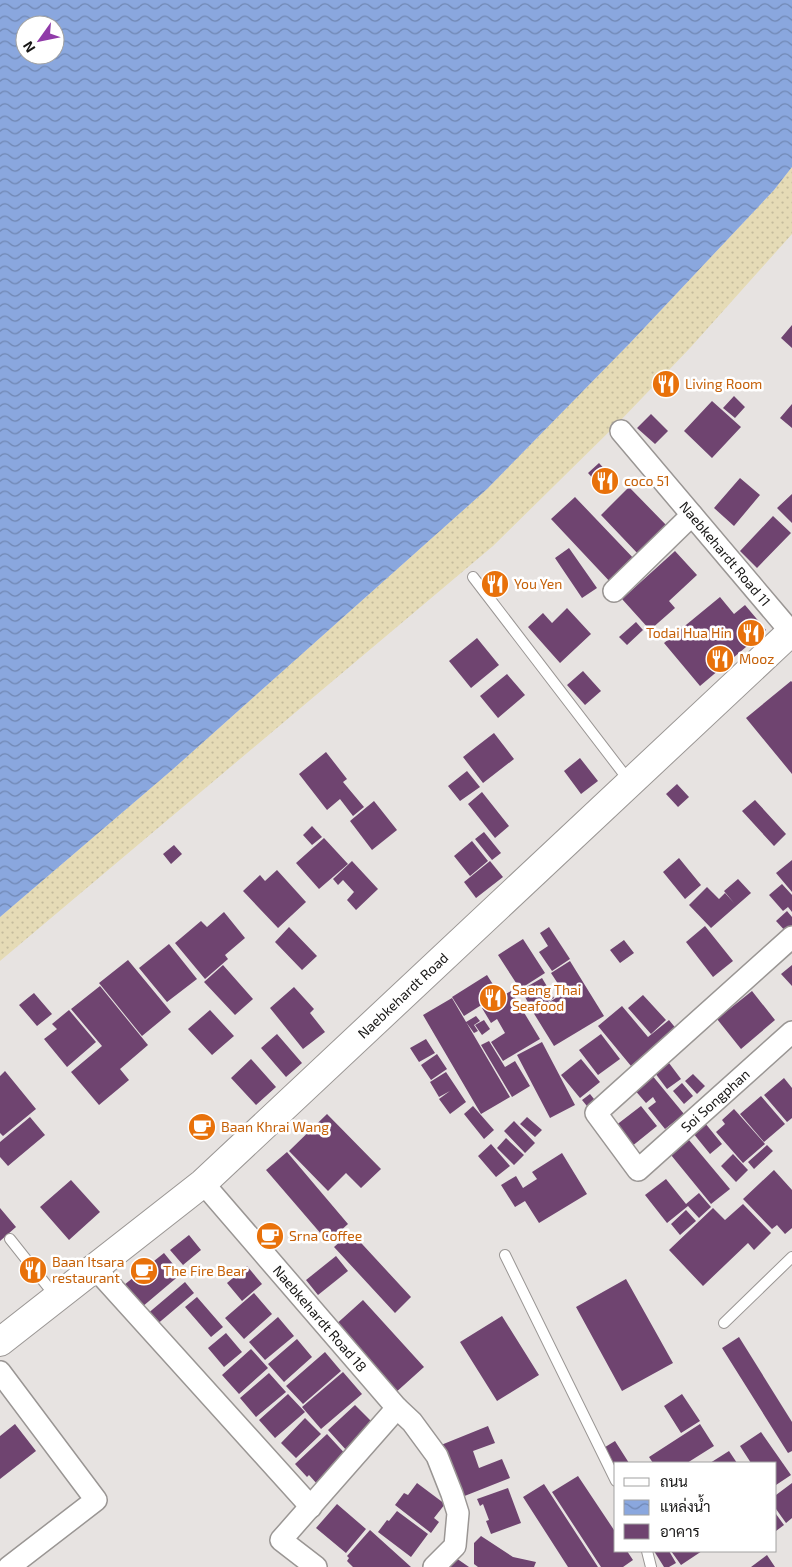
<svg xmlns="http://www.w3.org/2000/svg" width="792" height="1567" viewBox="0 0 792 1567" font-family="'Exo 2',Sarabun,sans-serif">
<defs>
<pattern id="sand-dots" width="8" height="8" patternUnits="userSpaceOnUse" patternTransform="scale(1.25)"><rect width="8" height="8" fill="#e5dbb6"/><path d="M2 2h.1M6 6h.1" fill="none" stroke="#c4bb9c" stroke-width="1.8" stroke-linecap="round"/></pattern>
<pattern id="water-waves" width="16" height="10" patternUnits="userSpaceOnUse" patternTransform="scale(1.25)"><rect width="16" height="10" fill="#8aa7de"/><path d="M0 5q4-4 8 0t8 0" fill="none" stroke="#7087b3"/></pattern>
</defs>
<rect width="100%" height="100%" fill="#e7e3e1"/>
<!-- sand -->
<path fill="url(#sand-dots)" d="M792,167V234L690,348L619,422L493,546L0,961V917L172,770L487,489L631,342L774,190Z"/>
<!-- water -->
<path fill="url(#water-waves)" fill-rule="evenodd" d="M0,0H792V167L774,190L631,342L487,489L172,770L0,917ZM25,25H55V55H25Z"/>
<!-- building -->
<path fill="#6f4470" d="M792,325V348L781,338Z
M734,396L745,407L735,418L723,408Z
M712,401L741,427L712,458L684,431Z
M792,404V428L780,418Z
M651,414L668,431L655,444L637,428Z
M599,463L619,485L608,495L588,473Z
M740,478L760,495L734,526L714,508Z
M629,487L669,528L640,556L601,515Z
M792,494V523L777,508Z
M575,497L637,562L613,585L551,519Z
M773,516L791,533L757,568L740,551Z
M569,548L597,588L582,598L555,558Z
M675,551L697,575L669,601L675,608L650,630L622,599Z
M720,597L734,614L745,605L766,630L700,686L664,643Z
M567,608L591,634L560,663L528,627L543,613L552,623Z
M636,622L643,630L627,645L619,637Z
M477,638L499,665L471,688L449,661Z
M583,671L601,691L585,705L567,685Z
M507,674L525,695L498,718L480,696Z
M791,681L792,682V774L746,718Z
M494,733L514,759L483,783L463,757Z
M326,752L347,779L343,782L364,807L353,816L340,799L327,810L299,774Z
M580,758L598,781L581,794L564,771Z
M467,771L480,787L460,801L448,786Z
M677,784L689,797L678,807L666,794Z
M482,792L509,826L495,838L468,804Z
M755,800L786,834L774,846L742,811Z
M374,801L397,830L372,850L350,821Z
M312,826L322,837L312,845L303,835Z
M484,832L501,853L492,860L475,839Z
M324,838L348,864L319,889L296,863Z
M472,841L488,861L470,876L454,856Z
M174,845L182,854L171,864L163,854Z
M679,858L701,885L685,899L663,872Z
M792,860V892L776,873Z
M352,861L378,889L356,910L347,900L354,892L343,880L338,885L333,879Z
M490,861L503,877L476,898L464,882Z
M277,870L306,902L278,928L243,891L260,875L265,881Z
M738,879L751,893L711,928L689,905L707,887L719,899L725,893L734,903L724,891Z
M782,884L792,895V912L788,907L783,911L769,895Z
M787,911L792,917V930L788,934L776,921Z
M224,912L245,938L225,955L228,959L205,979L175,943L201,921L207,927Z
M705,926L733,961L713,977L686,942Z
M289,927L317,956L302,970L275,942Z
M549,927L570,959L552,971L539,952L548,946L540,933Z
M523,939L545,973L520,989L498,955Z
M624,940L634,953L620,963L610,950Z
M169,944L197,979L167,1002L139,968Z
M128,960L171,1012L142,1036L99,983Z
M570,961L604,1016L554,1046L533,1012L564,993L551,973Z
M223,965L253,999L235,1015L204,982Z
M792,965V986L781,974Z
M487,975L499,994L464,1016L452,997Z
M542,978L554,998L533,1011L521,990Z
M100,986L148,1045L120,1069L129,1080L99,1105L71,1072L102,1046L71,1009Z
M294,987L314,1009L310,1013L325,1032L303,1049L270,1008Z
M511,991L540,1039L503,1061L491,1042L505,1033L497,1019L491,1023L482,1008Z
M752,991L775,1020L741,1049L717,1019Z
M34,993L52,1014L37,1026L19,1005Z
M643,995L666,1020L651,1034L628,1008Z
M452,998L510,1097L481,1114L423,1015Z
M622,1006L648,1037L669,1020L678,1031L658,1048L655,1045L631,1066L598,1026Z
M69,1010L96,1042L67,1067L44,1039L57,1029L52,1024Z
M210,1010L234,1036L212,1055L188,1029Z
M476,1016L480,1021L474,1025L478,1031L474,1033L466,1022Z
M484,1020L490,1029L482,1035L475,1025Z
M277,1034L302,1063L286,1077L261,1048Z
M601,1034L620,1059L598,1075L579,1050Z
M426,1039L435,1053L419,1062L410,1048Z
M489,1041L505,1067L515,1061L530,1086L512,1097L481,1045Z
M542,1042L575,1105L550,1118L517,1055Z
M437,1054L447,1069L431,1080L421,1065Z
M251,1059L276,1087L256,1105L231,1078Z
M581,1059L600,1082L580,1098L561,1075Z
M669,1063L681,1079L667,1089L655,1073Z
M5,1071L36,1109L3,1136L0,1133V1076Z
M446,1072L466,1102L450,1114L439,1099L450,1091L439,1097L430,1082Z
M651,1074L684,1114L665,1129L648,1108L656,1102L653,1097L646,1103L633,1088Z
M693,1074L705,1086L697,1094L685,1081Z
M784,1078L792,1088V1118L787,1122L764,1095Z
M682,1083L693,1096L684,1104L673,1091Z
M590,1094L598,1104L591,1111L582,1100Z
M761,1096L785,1124L764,1142L740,1114Z
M473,1106L494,1130L484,1139L464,1114Z
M641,1106L657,1126L631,1147L615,1126Z
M734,1109L765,1144L743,1163L716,1132L725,1124L722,1120Z
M327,1114L381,1169L361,1188L346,1173L328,1191L289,1151Z
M30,1117L45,1135L8,1166L0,1157V1142Z
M527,1117L542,1130L535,1137L520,1124Z
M514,1121L535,1143L525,1153L504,1131Z
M705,1123L722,1144L710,1154L693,1133Z
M506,1138L524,1155L514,1165L497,1148Z
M689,1140L730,1189L711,1204L671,1155Z
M491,1144L510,1166L496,1177L478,1156Z
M767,1145L773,1151L754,1169L748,1162Z
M287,1152L348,1224L328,1242L266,1170Z
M562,1153L587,1194L539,1223L525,1201L515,1207L501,1185L516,1176L523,1188L537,1179L532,1172Z
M733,1154L748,1170L736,1182L721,1166Z
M774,1170L792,1190V1228L785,1234L777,1225L772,1229L743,1199Z
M666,1179L686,1204L699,1193L711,1207L699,1218L688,1206L667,1223L645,1195Z
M71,1180L100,1212L69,1240L40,1207Z
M743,1204L771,1233L754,1250L748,1243L703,1286L669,1250L713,1208L725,1220Z
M0,1208L16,1227L0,1241Z
M686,1210L696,1221L680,1235L671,1224Z
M351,1232L411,1297L395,1313L334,1247Z
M189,1235L201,1250L183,1265L170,1250Z
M164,1253L181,1274L142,1307L124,1285Z
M336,1256L348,1271L318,1295L306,1280Z
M247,1266L262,1284L242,1301L227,1283Z
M626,1279L673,1363L622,1391L576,1307Z
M185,1282L194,1293L155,1326L146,1315Z
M254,1293L272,1314L244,1339L225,1318Z
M197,1297L223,1327L211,1337L185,1307Z
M363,1300L424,1367L394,1394L333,1327Z
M502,1316L539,1375L497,1401L460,1342Z
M278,1317L294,1336L265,1360L249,1342Z
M226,1333L242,1352L224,1367L208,1348Z
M739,1337L792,1422V1451L788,1453L722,1348Z
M297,1339L312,1357L284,1382L268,1364Z
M251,1349L268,1368L239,1394L222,1375Z
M325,1352L341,1371L303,1404L286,1386Z
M343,1372L362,1394L321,1429L302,1407Z
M269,1373L286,1392L256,1417L240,1398Z
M288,1394L305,1412L275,1438L259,1420Z
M682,1394L700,1421L681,1433L664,1406Z
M355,1405L375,1425L347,1451L328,1430Z
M305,1418L321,1434L296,1458L281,1443Z
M15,1424L36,1451L0,1479V1436Z
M700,1424L714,1446L687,1463H653L649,1457Z
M488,1426L495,1443L473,1451L479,1468L502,1459L510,1478L462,1497L441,1445Z
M761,1432L791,1475L776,1485V1463H751L740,1446Z
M327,1434L349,1458L318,1485L309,1475L307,1477L295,1464Z
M615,1441L629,1463H616V1482L597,1452Z
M729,1451L737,1463H710Z
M578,1476L616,1533V1551H627L633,1560L623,1567H601L552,1492Z
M417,1483L445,1504L434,1518L439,1522L431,1533L395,1505L404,1493L408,1495Z
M792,1483V1518L786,1523L776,1509V1495Z
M544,1484L598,1567H568L523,1497Z
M508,1488L521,1523L491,1534L486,1521L489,1520L483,1504L480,1506L477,1499Z
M337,1504L366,1529L346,1553L316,1528Z
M397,1511L428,1534L411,1557L378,1532L387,1520L389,1521Z
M776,1514L784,1525L776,1531Z
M370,1530L411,1567H353L347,1561L349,1558L347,1556Z
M481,1536L513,1557L536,1562L534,1567H478L474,1564V1543Z
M654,1551H669L676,1563L669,1567H664Z
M671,1551H702L681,1565Z
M767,1555L775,1567H751Z
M456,1558L469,1567H447Z"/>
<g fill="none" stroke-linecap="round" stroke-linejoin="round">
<defs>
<path id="lane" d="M473,577L630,782
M10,1239L56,1297
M505,1255L616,1481
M724,1323L792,1257
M647,1551L651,1567"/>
<g id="street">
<path id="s1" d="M621,431L791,632"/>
<path d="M614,591L692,515"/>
<path id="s2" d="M792,937L596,1113L638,1170L792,1032"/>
<path id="s3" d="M203,1183L397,1408L412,1422L437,1456L452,1494L458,1513L455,1546L434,1567"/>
<path d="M95,1268L311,1507"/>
<path d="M0,1372L96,1500L9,1567"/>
<path d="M316,1567L281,1540L397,1408"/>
</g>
<g id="secondary">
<path id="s4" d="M0,1342L203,1183L792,631"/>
</g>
</defs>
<!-- lane casing -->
<use href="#lane" stroke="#9a9694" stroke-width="12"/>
<!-- street casing -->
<use href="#street" stroke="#9a9694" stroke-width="24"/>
<!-- secondary casing -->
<use href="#secondary" stroke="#9a9694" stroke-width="30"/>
<!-- lane -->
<use href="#lane" stroke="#fff" stroke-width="10"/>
<!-- street -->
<use href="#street" stroke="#fff" stroke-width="21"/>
<!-- secondary -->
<use href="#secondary" stroke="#fff" stroke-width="28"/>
</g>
<!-- icons -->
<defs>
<symbol id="restaurant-disc" viewBox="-11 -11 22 22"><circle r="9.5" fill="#e8710a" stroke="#fff"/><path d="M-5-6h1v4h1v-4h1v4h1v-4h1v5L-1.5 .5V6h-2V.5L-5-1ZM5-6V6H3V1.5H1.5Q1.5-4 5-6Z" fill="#fff"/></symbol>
<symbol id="cafe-disc" viewBox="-11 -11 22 22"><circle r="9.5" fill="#e8710a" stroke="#fff"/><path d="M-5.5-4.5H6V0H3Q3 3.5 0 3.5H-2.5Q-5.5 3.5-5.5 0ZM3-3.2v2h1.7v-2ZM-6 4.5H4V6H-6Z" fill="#fff"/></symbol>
</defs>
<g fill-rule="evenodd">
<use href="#restaurant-disc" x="650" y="368" width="32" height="32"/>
<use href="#restaurant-disc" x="589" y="465" width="32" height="32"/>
<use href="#restaurant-disc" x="479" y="568" width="32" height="32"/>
<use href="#restaurant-disc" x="735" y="617" width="32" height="32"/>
<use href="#restaurant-disc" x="704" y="643" width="32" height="32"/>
<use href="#restaurant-disc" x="477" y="982" width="32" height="32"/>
<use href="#cafe-disc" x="186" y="1111" width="32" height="32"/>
<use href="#cafe-disc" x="254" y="1220" width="32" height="32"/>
<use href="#restaurant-disc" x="17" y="1254" width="32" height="32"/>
<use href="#cafe-disc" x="128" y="1255" width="32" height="32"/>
</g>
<g text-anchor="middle" stroke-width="5" stroke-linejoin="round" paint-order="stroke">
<!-- food labels -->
<g font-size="14" fill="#c56008" stroke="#fff" text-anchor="start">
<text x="685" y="389">Living Room</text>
<text x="624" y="486">coco 51</text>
<text x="514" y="589">You Yen</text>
<text x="732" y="638" text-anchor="end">Todai Hua Hin</text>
<text x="739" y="664">Mooz</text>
<text x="512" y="995">Saeng Thai<tspan x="512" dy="16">Seafood</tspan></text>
<text x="221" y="1132">Baan Khrai Wang</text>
<text x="289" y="1241">Srna Coffee</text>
<text x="52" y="1267">Baan Itsara<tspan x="52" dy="16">restaurant</tspan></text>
<text x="163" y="1276">The Fire Bear</text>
</g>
<!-- street labels -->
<g font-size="14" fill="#171615" stroke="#fff">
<text dy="5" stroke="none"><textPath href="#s1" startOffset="161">Naebkehardt Road 11</textPath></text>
<text dy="5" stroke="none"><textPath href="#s4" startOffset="532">Naebkehardt Road</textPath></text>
<text dy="5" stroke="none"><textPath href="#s2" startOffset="438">Soi Songphan</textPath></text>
<text dy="5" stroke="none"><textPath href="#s3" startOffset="179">Naebkehardt Road 18</textPath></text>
</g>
</g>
<!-- legend -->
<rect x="614" y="1462" width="162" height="90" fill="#ffffff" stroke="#a2a2a1"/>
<rect x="624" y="1478" width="25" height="8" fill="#ffffff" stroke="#a2a2a1"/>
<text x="660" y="1487" font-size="15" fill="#171615">ถนน</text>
<rect x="624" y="1500" width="25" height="15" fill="url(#water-waves)" stroke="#a2a2a1"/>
<text x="660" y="1512" font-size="15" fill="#171615">แหล่งน้ำ</text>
<rect x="624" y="1524" width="25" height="15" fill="#6f4470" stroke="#a2a2a1"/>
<text x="660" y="1537" font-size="15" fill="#171615">อาคาร</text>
<!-- north arrow -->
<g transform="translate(40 40) rotate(237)"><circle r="24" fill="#ffffff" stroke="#a2a2a1"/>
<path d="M0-4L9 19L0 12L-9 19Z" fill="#903ba9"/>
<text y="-8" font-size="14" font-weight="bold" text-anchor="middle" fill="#171615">N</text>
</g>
</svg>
